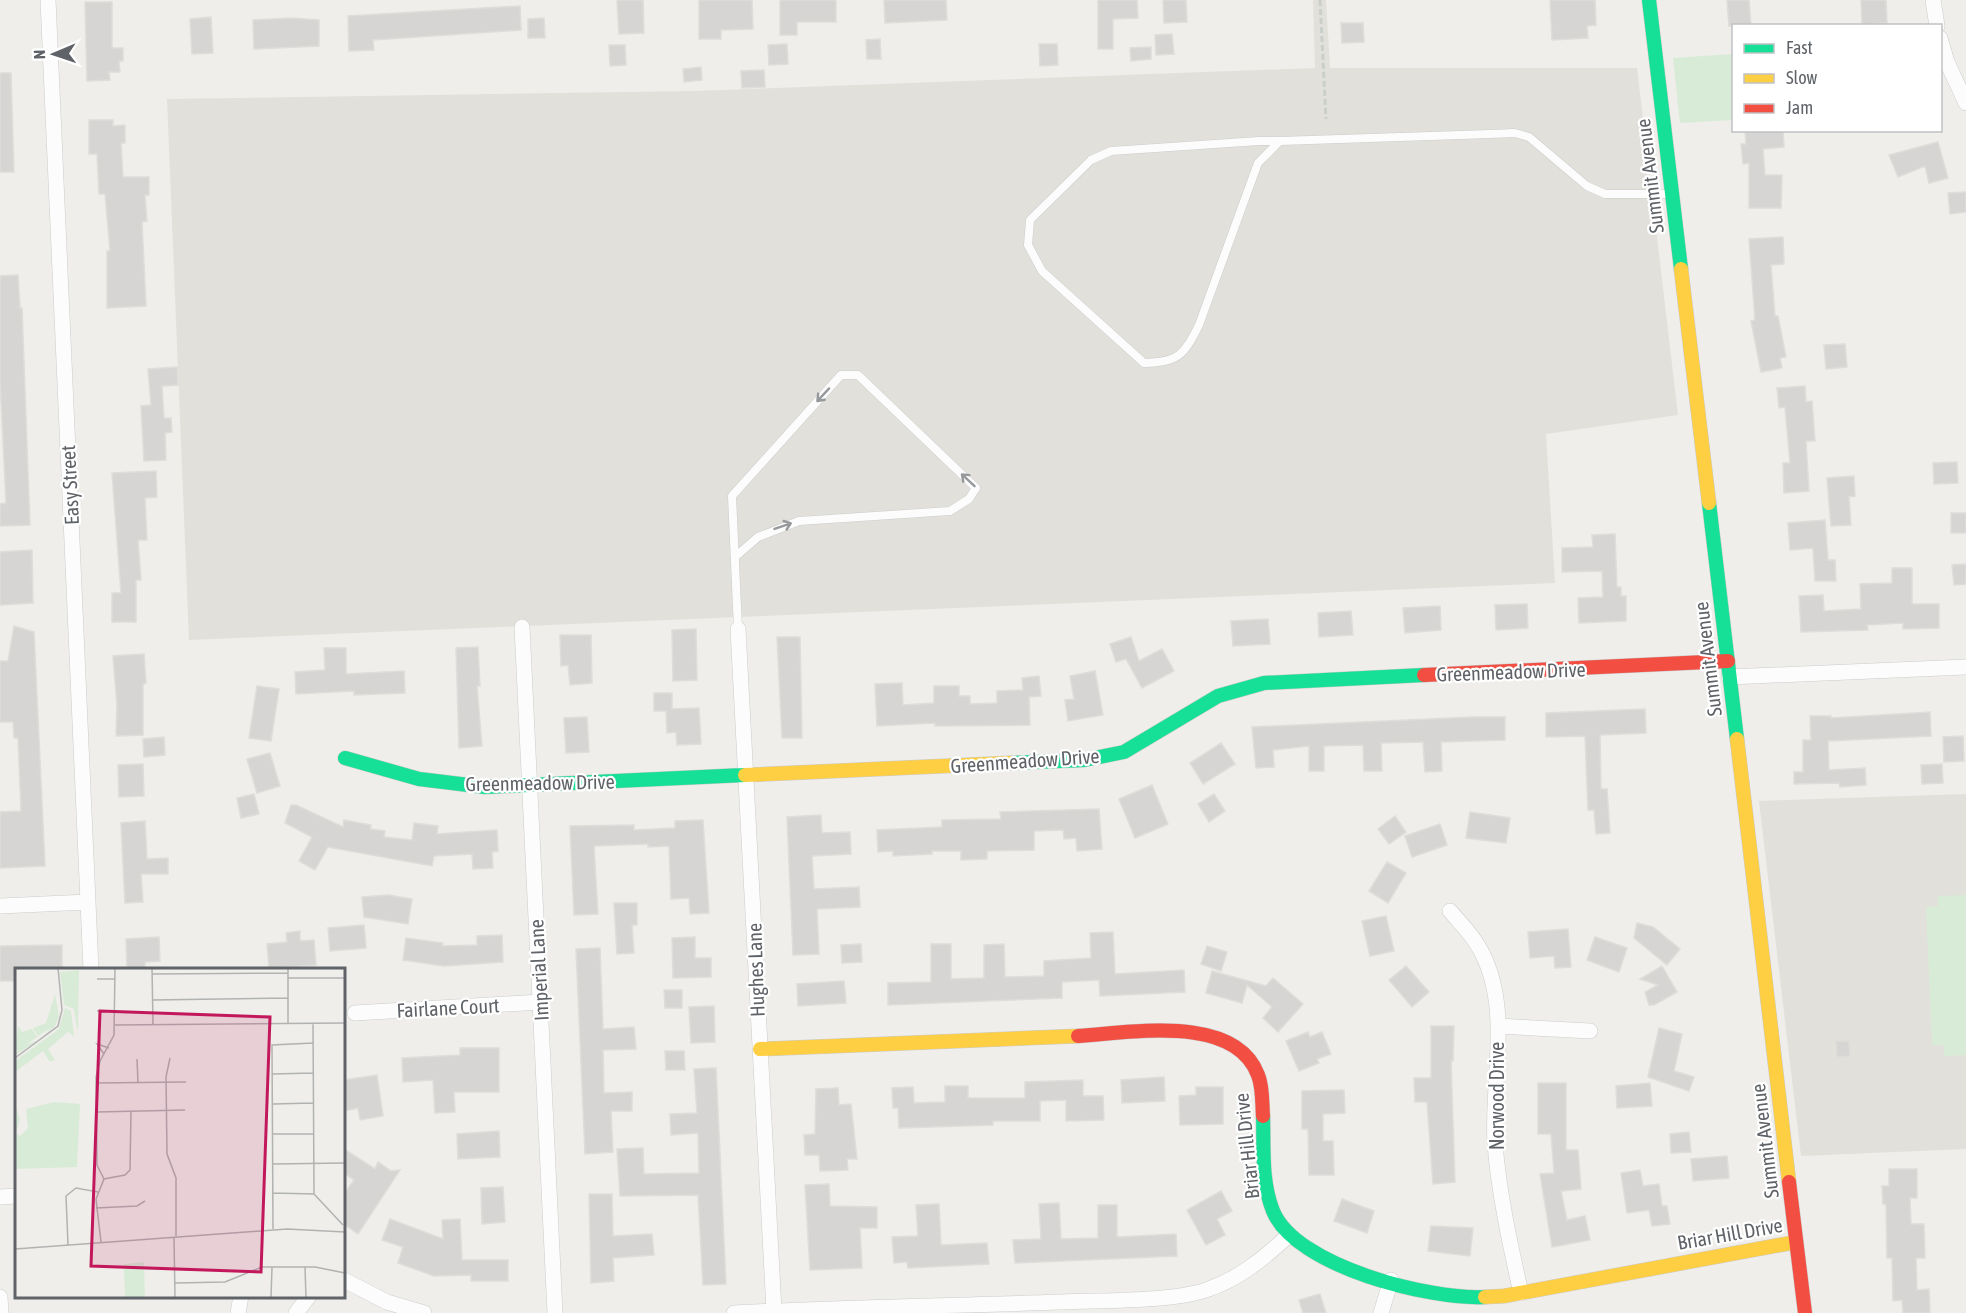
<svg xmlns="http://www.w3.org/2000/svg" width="1966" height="1313" viewBox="0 0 1966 1313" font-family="'Asap Condensed',sans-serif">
<rect width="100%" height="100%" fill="#efeeea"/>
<!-- education -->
<path fill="#e2e0da" d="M1313,0H1326L1330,68H1637L1678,415L1546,434L1555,583L189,640L167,99L694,91L1315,68Z
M1966,794V1149L1801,1156L1759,801Z"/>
<!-- green -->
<path fill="#d8ebd6" d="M1733,54V120L1680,123L1673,58Z
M1966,895V1055L1944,1056V1045H1932L1926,907L1938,906V896Z"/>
<!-- building -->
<path fill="#d6d5d3" stroke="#deddd9" stroke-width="1.5" d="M617,0H643L644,33L619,34Z
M699,0H752L753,29L721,30V39H699Z
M780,0H836V22H797V35H780Z
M884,0H946L947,20L885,23Z
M1098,0H1137L1138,18L1113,19V49H1098Z
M1163,0H1186L1187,22L1164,23Z
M1550,0H1595L1596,25L1587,26L1588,38L1552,40Z
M1727,0H1749L1751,26H1729Z
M1861,0H1886L1887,23L1862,24Z
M85,2H112V48H123V61H119L120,72H109L110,80L87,81Z
M520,6L521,30L373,40L374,50L349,51L348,16Z
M211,17L213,53L192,54L190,19Z
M291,18L319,20V46L254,49L253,20Z
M544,18L545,38H528V19Z
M1341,23H1363L1364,42L1342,43Z
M1172,34L1174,54L1156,55L1155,35Z
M880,39L881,59H867L866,40Z
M787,44L788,64L769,65L768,45Z
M1039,44H1057L1058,65L1040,66Z
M609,45H625L626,65L610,66Z
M1151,47V59L1131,61L1130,48Z
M701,67L702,80L684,82L683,69Z
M764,70L765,87L742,88L741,71Z
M0,73H11L14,172H0Z
M89,120H113V126L125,125V143H121L123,177H149V195H145L147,221L142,222L146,306L107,308V251H110L105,194H99L97,154H89Z
M1745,130H1783L1784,147L1763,149L1765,175H1782L1781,208H1749V163L1743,164L1741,144H1746Z
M1938,142L1948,178L1929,183L1925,166L1898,177L1889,155Z
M1966,192V212L1950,214L1948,193Z
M1783,237L1784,264L1771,265L1775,316H1778L1786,357L1780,358L1782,368L1761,372L1751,321L1755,320L1749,239Z
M18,275L20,308H22L30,525L0,526V504L6,503L0,380V276Z
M1845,344L1847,367L1826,369L1824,345Z
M177,367L178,385L162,386L164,418H171L172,432L165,433L166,460L144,461L141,406L151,405L148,369Z
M1805,386L1806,402L1812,401L1815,441H1806L1809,491L1784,493L1783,463H1790L1785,407L1779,408L1777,388Z
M1957,462L1958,483L1934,484L1933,463Z
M156,471L157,497L145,498L147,540H138L141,580H136V622H112V593H121L112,473Z
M1854,476L1855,496L1849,497L1851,525L1831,526L1827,478Z
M1951,513H1966V533H1951Z
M1825,520L1828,560H1835L1836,581H1815L1813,548L1790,550L1788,523Z
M1615,534L1617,587H1621V596H1626V621L1579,623L1578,598L1603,597L1602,571L1562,572V548L1593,547L1592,535Z
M32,550L33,603L0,605V552Z
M1966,564V584L1954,585L1952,565Z
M1892,568H1912V604H1939V628L1903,629V623L1867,625L1868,630L1801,632L1799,596L1823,595L1824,611L1861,609L1860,584L1892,583Z
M1527,604L1528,628L1496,630L1495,605Z
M1440,606L1441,630L1405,633L1403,608Z
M1351,611L1353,635L1319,637L1318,613Z
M1268,619L1270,644L1233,646L1231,621Z
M14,626L34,632L45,866L0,868V812L21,811L18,738H14L13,722H0V661H8Z
M696,629L697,680L673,681L672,630Z
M560,635H591L592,683L570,685L568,665L561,666Z
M777,637H800L802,738H782Z
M1131,637L1139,661L1162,649L1174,671L1142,688L1126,659L1116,662L1110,644Z
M478,647L480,686H477L482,746L459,748L456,648Z
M324,648H346V674L404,671L405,693L354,695V691L296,694L295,672L325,670Z
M144,654L146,683L143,684V735L116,736L117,705L113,656Z
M1095,671L1103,715L1068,721L1065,700L1074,699L1070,676Z
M1039,676L1041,696L1029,697L1030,725L935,726V723L877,726L875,684L902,683L903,705L934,703V686H959V696H970V704L997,703V691L1023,690L1022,678Z
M257,686L279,689L271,741L249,738Z
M654,693H672V709L699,708L701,744L677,745L676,732L667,733L666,711H654Z
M1645,709L1646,733L1600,735L1601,789H1607L1610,833L1596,834L1594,810H1588L1585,736L1546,737V713Z
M1930,712L1931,736L1828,741L1829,770L1865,768L1866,785L1840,787L1839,783L1794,784V772H1803V740H1811L1810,716H1831V718Z
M587,717L589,752L566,753L564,718Z
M1473,717H1505V740L1441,742L1442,771L1425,772L1423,742L1381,743L1382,771H1364L1363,745L1324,746V771H1309V746L1273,750L1274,767L1256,768L1252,727Z
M1963,736L1964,761L1944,762L1943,737Z
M164,737L165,755L144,757L143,739Z
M1221,743L1235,764L1203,784L1190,763Z
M270,753L280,786L257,793L247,759Z
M143,764L144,796L119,797L118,765Z
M1942,764L1943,783L1922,784L1921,765Z
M1152,785L1168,824L1135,838L1119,799Z
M254,794L259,814L241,818L237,798Z
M1214,794L1225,811L1209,822L1198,804Z
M291,805H296L343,827L344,820L371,825L370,829L385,831L384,837L412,840L414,823L438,826L437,834L497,830L498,851L492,852L493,868L473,869L472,854L434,856L432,866L328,847L315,870L299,861L312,837L285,823Z
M1099,809L1102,849L1077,851L1076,838L1064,839L1063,830L1034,831V850L987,851V859L961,860V851H932V854L893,856V851L878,852L877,830L942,827V820L1001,819L1000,812Z
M1470,812L1510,818L1506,843L1466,838Z
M821,815L822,833L850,832L851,854L812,856L814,889L859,887L860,907L817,909L819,954L793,955L787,817Z
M1395,816L1406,832L1389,844L1378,829Z
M703,820L709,913L690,914L689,898L671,899L669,846L648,847V844L594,846L598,914L574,915L570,826L634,825V830L675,828V821Z
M145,821L147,859L168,858V874H141L143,902L125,903L121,823Z
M1440,824L1447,845L1412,857L1405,836Z
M1387,862L1406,873L1388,903L1369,891Z
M388,895L412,899L408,924L364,917L362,897Z
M614,903H637V925H632L634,953L617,954Z
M1386,916L1394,951L1370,956L1362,921Z
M1637,923L1653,927L1680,949L1667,965L1634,938Z
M364,925L366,948L330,951L328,928Z
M1568,929L1571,967L1555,968L1554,956L1530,958L1528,932Z
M300,931V941L314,940L316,965L269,968L267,944L287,942L286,933Z
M1113,932L1115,974L1184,970L1185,992L1100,996L1099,980L1062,982V998L888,1005V983L931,982V944H951V979L984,978V945L1004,944L1005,977L1044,976V961L1091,958L1090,933Z
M502,935L503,962L444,966L403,960L406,938L443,943L442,946L477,945V936Z
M159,937L160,961L145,962V969H127L126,939Z
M695,937V958H711V977L673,978L672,938Z
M1595,937L1627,948L1619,972L1587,960Z
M861,944L862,962L842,963L841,945Z
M62,945V969H16V981H0V946Z
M1207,946L1227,952L1221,971L1201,964Z
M600,948L603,1029L634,1027L636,1049L603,1050L604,1093L632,1092V1111H611L613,1152L585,1154L576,949Z
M1406,966L1429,992L1412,1007L1389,980Z
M1662,966L1677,992L1654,1005H1649L1645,992L1658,985L1640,979Z
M1212,971L1266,986L1273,978L1303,1004L1278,1032L1263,1018L1272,1007L1247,985L1242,1003L1206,993Z
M844,981L846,1003L798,1006L797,984Z
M664,990H682V1008H665Z
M714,1006L715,1042L691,1043L689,1007Z
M1431,1026H1454L1453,1061H1451L1455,1182L1433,1184L1427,1102H1415L1414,1078H1431Z
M1659,1028L1682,1034L1674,1071L1694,1077L1689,1091L1648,1077Z
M1308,1032L1310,1037L1322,1032L1331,1054L1317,1059L1319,1063L1299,1071L1286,1041Z
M1836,1041H1849L1850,1056L1837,1057Z
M460,1048H499V1092H454L455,1112L435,1113L433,1080L403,1082L402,1058L460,1055Z
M665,1051H684L685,1070H666Z
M716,1068L726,1284L703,1285L698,1195L620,1196L617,1149L643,1148L644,1174L699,1173L698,1133L671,1135L670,1114L697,1113L694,1069Z
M377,1075L383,1116L360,1120L358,1108L344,1111V1080Z
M1164,1077L1165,1101L1122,1103L1121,1080Z
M1083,1080V1096H1103L1104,1120L1066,1121V1100L1040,1101V1121H993V1125L899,1128L898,1108H893L892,1088L913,1087L914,1103L945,1102V1086H968V1098H1025V1082Z
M1538,1083H1566V1150H1578L1581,1189L1561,1191L1567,1220L1585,1216L1590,1240L1552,1247L1540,1174L1554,1173L1551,1134H1538Z
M1650,1083L1652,1106L1617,1108L1616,1086Z
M1196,1087H1223V1124L1180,1125L1179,1096L1196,1095Z
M838,1088L839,1105L851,1104L857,1159H847L848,1170L820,1171L819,1155H805L804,1135L815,1134L816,1089Z
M1344,1090L1345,1113L1323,1114V1141H1333L1334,1175H1309L1308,1129H1302V1091Z
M499,1131L500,1157L458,1159L457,1134Z
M1689,1132L1691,1152L1671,1153L1670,1134Z
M344,1149L375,1169L378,1162L391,1171L400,1170L358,1234L344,1224V1194L354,1180L344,1173Z
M1727,1156L1729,1178L1693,1181L1691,1159Z
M1889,1169H1917V1198H1910L1911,1224H1924L1925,1258H1916L1917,1290L1929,1289L1930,1313H1903L1902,1300L1893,1301L1892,1258H1887L1886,1204H1883L1882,1186H1889Z
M1640,1170L1643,1186L1659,1184L1662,1206H1667L1670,1224L1652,1226L1649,1210L1627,1213L1621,1173Z
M829,1184L830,1206L877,1207V1228H860L862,1268L810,1270L805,1185Z
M503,1187L505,1222L482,1224L481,1188Z
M1221,1191L1232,1211L1217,1219L1225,1235L1206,1245L1187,1210Z
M589,1194H612L613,1236L652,1234L654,1255L613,1258L614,1281L591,1283Z
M1342,1199L1374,1211L1367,1233L1334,1221Z
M1059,1203L1061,1239L1098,1238V1205H1117V1237L1176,1234L1177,1256L1015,1263L1013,1240L1041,1239L1039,1204Z
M939,1204L941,1245L987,1243L989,1264L908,1268L907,1262L894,1263L892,1237L918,1236L916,1205Z
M390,1219L443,1239L442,1220L460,1219L462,1260H508V1281H471V1275L434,1276L398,1263L403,1247L382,1240Z
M1431,1226L1473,1228L1470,1256L1428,1251Z
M1320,1294L1326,1313H1303L1299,1300Z"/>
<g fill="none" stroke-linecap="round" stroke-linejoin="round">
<defs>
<path id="lane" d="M1280,141L1258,163L1199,325C1184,355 1179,362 1144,363L1042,271L1028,245L1030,220L1091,160L1111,151L1259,141H1280L1490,134L1515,133L1529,137L1587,186L1605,194H1671
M735,557L758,537L799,521L950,511L969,499L976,488L858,375H841L732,496L738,629"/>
<path id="street" d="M48,0L91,970
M1933,0L1937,26
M1940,38L1947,62L1966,103
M522,627L555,1313
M738,629L774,1311
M1729,677L1966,667
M0,906L88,902
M1450,911C1461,924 1473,935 1481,951C1512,1009 1491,1081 1495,1144C1499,1194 1510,1244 1521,1293
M355,1013L540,1002
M1498,1026L1590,1031
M0,1197L16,1196
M344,1280L387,1302L424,1313
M0,1297L1,1313
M238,1313L241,1296
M296,1313L309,1296
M734,1313C843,1307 952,1306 1061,1302C1101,1300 1170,1302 1206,1290C1239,1279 1264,1258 1289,1235
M1381,1313L1391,1280"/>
<path id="fast" d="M1649,0L1681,269
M1709,503L1737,739
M345,758L419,779L485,787L745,775
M1010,763L1084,760L1124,752L1218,696L1264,683L1424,675
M1263,1116C1264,1148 1261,1181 1273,1211C1296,1267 1431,1300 1485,1297"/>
<path id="slow" d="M1681,269L1709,503
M1737,739L1789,1182
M745,775L1010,763
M760,1049L1078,1036
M1485,1297L1504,1296L1796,1242"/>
<path id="jam" d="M1424,675L1728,661
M1078,1036C1129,1033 1235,1013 1258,1075C1263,1087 1262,1103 1263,1116
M1789,1182L1805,1313"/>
</defs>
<!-- lane casing -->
<use href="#lane" stroke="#cbcccc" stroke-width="9"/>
<!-- street casing -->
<use href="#street" stroke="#cbcccc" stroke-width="16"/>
<!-- fast casing -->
<use href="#fast" stroke="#cacacb" stroke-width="15"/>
<!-- slow casing -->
<use href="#slow" stroke="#cacacb" stroke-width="15"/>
<!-- jam casing -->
<use href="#jam" stroke="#cacacb" stroke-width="15"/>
<!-- path -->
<path stroke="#cacfcc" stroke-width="3" stroke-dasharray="6 3" stroke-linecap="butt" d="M1320,0L1326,119"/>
<!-- lane -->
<use href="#lane" stroke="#fdfcfc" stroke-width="8"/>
<!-- street -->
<use href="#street" stroke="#fdfcfc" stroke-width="15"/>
<!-- fast -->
<use href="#fast" stroke="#16e098" stroke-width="14"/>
<!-- slow -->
<use href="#slow" stroke="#ffcf43" stroke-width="14"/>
<!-- jam -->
<use href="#jam" stroke="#f24e42" stroke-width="14"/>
</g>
<!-- one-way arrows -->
<defs><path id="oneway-shaft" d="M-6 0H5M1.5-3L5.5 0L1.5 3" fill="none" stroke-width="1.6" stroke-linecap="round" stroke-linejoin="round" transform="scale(1.5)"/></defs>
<g stroke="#96999c">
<use href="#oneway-shaft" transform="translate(823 395) rotate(133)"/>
<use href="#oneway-shaft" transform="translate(968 480) rotate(-137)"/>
<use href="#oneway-shaft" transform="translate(783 526) rotate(-19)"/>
</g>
<g text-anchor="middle" stroke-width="4.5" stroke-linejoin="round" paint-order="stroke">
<!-- street labels -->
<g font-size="20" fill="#5f6368" stroke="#fff">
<text transform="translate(1650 176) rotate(-97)" y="7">Summit Avenue</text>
<text transform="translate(70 485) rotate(-93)" y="7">Easy Street</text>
<text transform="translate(1708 659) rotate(-97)" y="7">Summit Avenue</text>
<text transform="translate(1511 672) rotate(-2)" y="7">Greenmeadow Drive</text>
<text transform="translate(1025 761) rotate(-4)" y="7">Greenmeadow Drive</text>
<text transform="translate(540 783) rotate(-1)" y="7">Greenmeadow Drive</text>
<text transform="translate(539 970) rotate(-93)" y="7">Imperial Lane</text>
<text transform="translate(756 970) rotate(-92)" y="7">Hughes Lane</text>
<text transform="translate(448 1008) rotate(-3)" y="7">Fairlane Court</text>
<text transform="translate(1497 1096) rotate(-90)" y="7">Norwood Drive</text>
<text transform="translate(1765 1141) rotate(-97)" y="7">Summit Avenue</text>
<text transform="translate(1247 1146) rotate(-96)" y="7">Briar Hill Drive</text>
<text transform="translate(1730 1234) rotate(-10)" y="7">Briar Hill Drive</text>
</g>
</g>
<!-- overview -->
<g transform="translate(15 968)">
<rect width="330" height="330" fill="#efeeea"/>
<path d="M64,2L63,61H62L59,41L49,37L45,4ZM40,26L44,49L40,58L25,71L37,59L23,68L18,60L31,55ZM50,40L56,43L59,68L53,64L33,81L40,92L35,94L28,83L0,104V93L44,61ZM3,58L7,64L17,61L22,69L11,77L24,72L0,87L4,81L0,83ZM39,134L65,136L62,199L0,201V137L5,151L1,165L5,168L13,160L11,141ZM129,294L130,330H110L109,296Z" fill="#d8ebd6"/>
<path fill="none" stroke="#b1b2b2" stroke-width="1.5" d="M137,0L138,57M273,0V55M137,6L273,5M273,10H330M82,11H100M137,32L273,30M82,43H100M298,55L299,226L328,257M100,57L330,55M89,86L82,76L94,80M0,90L43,58L47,42L43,0M155,90L151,109L152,186L161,210V268M122,91L123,115M257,106L298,105M81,115L171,114M258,136L298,135M82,144L170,142M258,166H298M258,196L330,195M89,211L82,197L81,109L85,93L99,67L100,0M258,225L299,226M81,240L122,238L130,233M258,261L257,77L298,75M159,270L160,330M86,274L81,231L89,211L110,207L115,202L116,143M53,277L51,228L61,220L83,224M0,281L272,261L330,264M290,299L291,330M160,315L210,314L247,299H300L330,305M256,330L257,299"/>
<path fill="#c2185b" fill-opacity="0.15" stroke="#c2185b" stroke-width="3" d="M85,43L255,49L246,304L76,298Z"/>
<rect width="330" height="330" fill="none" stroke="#5f6368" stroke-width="3"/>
</g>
<!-- legend -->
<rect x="1732" y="24" width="210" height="108" fill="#ffffff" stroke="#bfc1c3" stroke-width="1.5"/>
<rect x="1744" y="44" width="30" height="9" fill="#16e098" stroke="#bfc1c3" stroke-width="1.5"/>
<text x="1786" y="54" font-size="18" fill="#5f6368">Fast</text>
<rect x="1744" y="74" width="30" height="9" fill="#ffcf43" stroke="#bfc1c3" stroke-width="1.5"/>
<text x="1786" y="84" font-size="18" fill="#5f6368">Slow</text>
<rect x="1744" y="104" width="30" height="9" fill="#f24e42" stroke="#bfc1c3" stroke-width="1.5"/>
<text x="1786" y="114" font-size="18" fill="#5f6368">Jam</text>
<!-- north arrow -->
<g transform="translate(54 54) rotate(268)" stroke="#ffffff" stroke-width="4.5" paint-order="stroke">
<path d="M0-4.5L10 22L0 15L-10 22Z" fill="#5f6368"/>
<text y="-9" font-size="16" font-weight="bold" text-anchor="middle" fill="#5f6368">N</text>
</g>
</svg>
